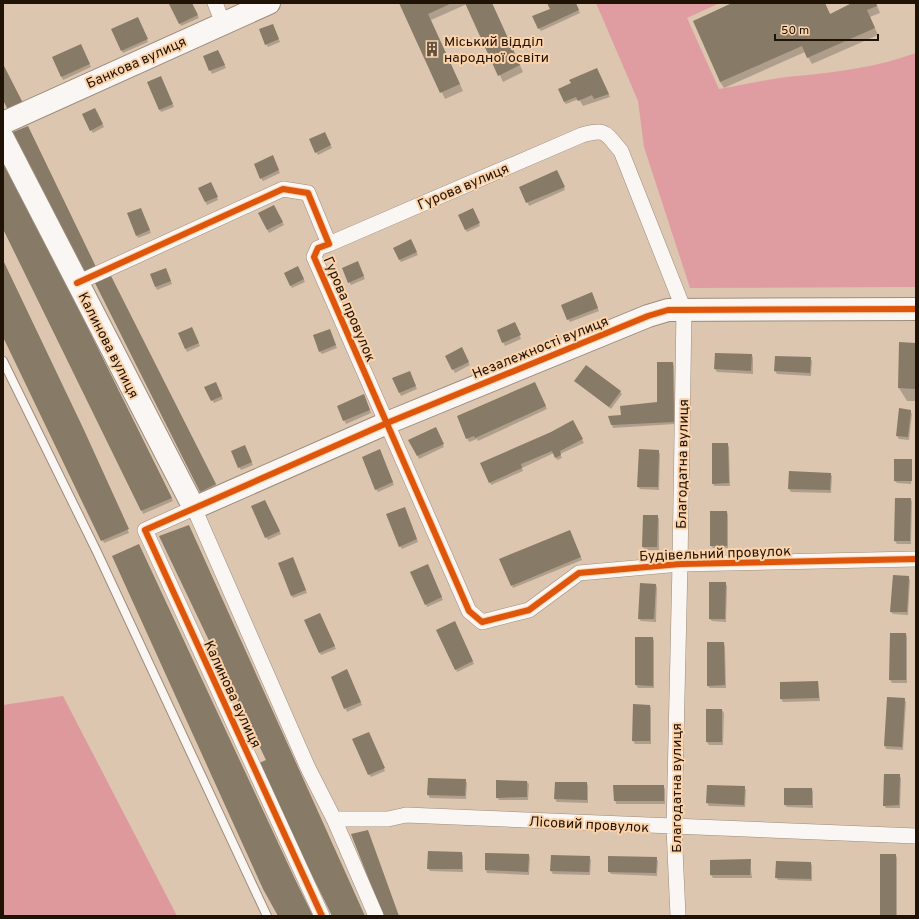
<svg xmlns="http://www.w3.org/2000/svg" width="919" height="919" viewBox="0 0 919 919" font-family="Overpass,sans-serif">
<rect width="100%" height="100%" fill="#dcc6b0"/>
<!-- green -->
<path fill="#e09da1" d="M596,3H720L687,18L719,89C745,85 771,78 797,76C838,72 877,67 916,53V287L690,288L644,147L638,101Z"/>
<!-- forest -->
<path fill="#dd999c" d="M63,696L177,916H3V705Z"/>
<!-- shadow -->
<path fill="#0003" d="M173,3H191L199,18L181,26L170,4Z
M400,3H492L523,72L503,82L467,4L431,20L463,91L445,99Z
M548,3H575L580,13L541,31L539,28L551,9Z
M734,3H825L830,15L852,3H876L880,13L870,17L878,35L812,64L805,52L724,88L720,82Z
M139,21L148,42L123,53L122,51Z
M274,28L280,42L268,47L266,44Z
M82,48L91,67L63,80L53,58Z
M220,54L226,68L212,74L204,57Z
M598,72L610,97L583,106L579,99L566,104L564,102Z
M162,80L174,107L161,112L160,110Z
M97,112L104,127L93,133L91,130Z
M326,136L332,148L318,155L316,152Z
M3,158L173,501L143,514L142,511L3,227Z
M274,159L280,173L263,181L261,178Z
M558,174L565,190L529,206L521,187Z
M212,186L218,200L207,205L199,189Z
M274,206L284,225L269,233L259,213Z
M142,212L151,233L138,238L137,235Z
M474,212L480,226L467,232L465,229Z
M412,244L418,255L401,262L399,259Z
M3,261L85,434L129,533L104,543L3,335Z
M359,266L365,279L351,285L349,282Z
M298,267L305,282L292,288L285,274Z
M167,272L172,284L157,290L151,275Z
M111,277L217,487L203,494L96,284Z
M593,296L599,311L570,322L568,319Z
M516,326L521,339L505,346L498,331Z
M193,331L200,346L187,352L179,334Z
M331,333L337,348L322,354L320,352Z
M916,344V401H907L899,388Z
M461,348L470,365L455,373L446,356Z
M752,355L753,358V374L717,372L715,369Z
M810,358L812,361L811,376L777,374L775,371Z
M673,363L674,366L675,424L613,428L612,425L622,416L658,403Z
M411,375L417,389L401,396L393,379Z
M575,381L620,392L622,394L611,409Z
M534,383L547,409L478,441L477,439L469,442L458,417Z
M217,386L223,399L214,403L212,400Z
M365,398L371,413L346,424L338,407Z
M910,411L912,414L909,440L899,439L897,436Z
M573,422L584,443L560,454L562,458L557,460L554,453L522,468L523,471L491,485L490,482L552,433Z
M437,431L444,447L419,459L410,440Z
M727,444L729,447L730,486H714L713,483Z
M246,449L253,465L241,470L239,467Z
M658,451L660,454L659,490L640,489L638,487Z
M381,453L394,485L378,492L376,489Z
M912,460L911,484L897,483L895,481Z
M830,474L832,476L831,493L791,492L789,489Z
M896,499H911L912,502L911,544H897L895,541Z
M266,504L281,534L268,540L266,537Z
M406,511L418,542L402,549L400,546Z
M727,512L728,515V548H713L711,546Z
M644,516H657L659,519V550H645L643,547Z
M571,534L582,560L513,588L512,586Z
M294,561L307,593L293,598L292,596Z
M429,568L443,600L427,607L426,604Z
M908,577L910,580L908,615L893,614L891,612Z
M725,583L727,586L726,622L712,621L710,619Z
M656,585L657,588L656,622L641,621L639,619Z
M321,617L336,649L321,655L320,653Z
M456,625L474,664L457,672L456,669Z
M891,634H906L907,637V683H892L890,680Z
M636,638H653L654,641V688H638L636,685Z
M723,643L725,646L726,688H710L708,686Z
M348,673L362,705L347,712L332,677Z
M818,682L820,701L783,702L781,699Z
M888,698L904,699L906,702L903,750L886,749L885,746Z
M650,706L651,708V744H635L633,741Z
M707,710H722L724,713L723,745H709L707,742Z
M370,736L385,771L371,777L369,774Z
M899,775L901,778L900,808H886L884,805Z
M465,780L467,783L466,799L430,798L428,795Z
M527,782L529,784L528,800H499L497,797Z
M556,783H587L588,786V803L557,802L555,799Z
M614,786H663L665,789V804H616Z
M744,787L746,790L745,807L709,806L707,803Z
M812,789L813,792V808L787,807L785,805Z
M462,853L463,856V872L430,871L428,868Z
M529,855L530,858L529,875L487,873L486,870Z
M896,855L897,858V916H881Z
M552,856L589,857L591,860L590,875L553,874L551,871Z
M656,858L658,861L657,876L611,874L609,871Z
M750,861L752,878H713L711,875Z
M811,863L812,866V881L778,880L776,877Z"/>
<!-- building -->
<path fill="#877a67" d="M170,3H192L198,15L179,24L169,4Z
M399,3H452L428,14L460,84L440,93Z
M465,3H492L520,65L498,76Z
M547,3H576L579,10L538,29L532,16L550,9Z
M732,3H825L830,14L852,3H876L877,6L867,10L875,28L807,58L802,46L720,82L693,21Z
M138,17L148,39L121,51L111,29Z
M273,24L279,39L265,45L259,29Z
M81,44L90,64L61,77L52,57Z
M218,50L225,65L209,71L203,56Z
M3,64L23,103L8,110L3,100Z
M597,68L609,94L594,99L592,95L578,101L576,97L564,102L558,89L571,83L569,80Z
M161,76L173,104L159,110L147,82Z
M95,108L103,124L90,131L82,114Z
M28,126L97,269L80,275L8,134Z
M325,132L331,145L315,153L309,139Z
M273,155L279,170L260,179L254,164Z
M3,157L172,498L141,511L3,229Z
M557,170L565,187L526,203L519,187Z
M211,182L218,197L205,202L198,188Z
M274,205L283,222L267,230L258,213Z
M141,208L150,230L136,236L127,213Z
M473,208L480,223L465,230L458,215Z
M411,239L417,252L399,260L393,248Z
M3,260L84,430L129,529L101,541L3,337Z
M358,261L364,276L348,283L342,268Z
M298,266L304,279L290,286L284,273Z
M166,268L171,281L155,287L150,274Z
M111,276L216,484L200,492L95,283Z
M592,292L598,308L567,320L561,305Z
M515,322L521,335L502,343L497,330Z
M192,327L199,343L185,349L178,333Z
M330,329L336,345L319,352L313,335Z
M899,342L916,343V389L898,388Z
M462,347L469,362L452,370L445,356Z
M715,353L752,354L751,371L714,369Z
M775,356L811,357L810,373L774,371Z
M657,362H673L674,422L611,425L608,416L621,415L620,406L657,402Z
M586,365L621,391L609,407L574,381Z
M410,371L416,386L399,393L392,378Z
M216,382L222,396L211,401L204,387Z
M535,382L546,406L475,438L474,436L466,439L457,416Z
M364,394L370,410L343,421L337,406Z
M899,408L911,410L908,437L896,436Z
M573,420L583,439L560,451L561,455L555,458L552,451L521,464L522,468L489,483L480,463L551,432Z
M436,427L444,444L417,456L408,440Z
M712,443H728L729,483L712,484Z
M245,445L252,462L238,468L231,451Z
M380,449L393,482L375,490L362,457Z
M639,449L659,450L658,487H637Z
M894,459H912V481H894Z
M789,471L831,473L830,490L788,489Z
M895,498H911L910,541H894Z
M265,500L280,531L265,538L251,506Z
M405,507L417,539L399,547L386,514Z
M710,511H727V546H710Z
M643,515H658L657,547H642Z
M189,525L365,916H332L257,764L266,760L159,536Z
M570,530L581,557L511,586L499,559Z
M139,544L294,877L313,916H278L263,889L112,556Z
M293,557L306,590L291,596L278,563Z
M428,564L442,597L425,605L410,572Z
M893,575L909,576L907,612H890Z
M709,582H726L725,619H709Z
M640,583L656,584L654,619H638Z
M320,613L335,646L319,653L304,620Z
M455,621L473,661L455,670L436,630Z
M890,633H906V680H889Z
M635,637H653V686L635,685Z
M707,642H724L725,685L707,686Z
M347,669L361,702L344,709L331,677Z
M818,681L819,698L780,699V682Z
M887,697L905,698L902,747L884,746Z
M633,704L650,705V741H632Z
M706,709H722V742H706Z
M369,732L385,768L368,775L352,739Z
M884,774H900L899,805L883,806Z
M428,778L466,779L465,796L427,795Z
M496,780L527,781V797L496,798Z
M555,782H587V800L554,799Z
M613,785H664V801H614Z
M707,785L745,786L744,805L706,803Z
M784,788H812V805H784Z
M368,830L399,916H383L351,834Z
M428,851L462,852V869H427Z
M485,853L529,854L528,872L485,870Z
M880,854H896V916H880Z
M551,855L590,856L589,872L550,871Z
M608,856L657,857L656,873L608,872Z
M751,859L750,875H710V860Z
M776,861L811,862V879L775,878Z"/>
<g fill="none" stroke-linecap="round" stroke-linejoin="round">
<defs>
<path id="lane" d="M3,361L97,552L267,916"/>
<path id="street" d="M215,3L223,23
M329,244L582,135C607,128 605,133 621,151L684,310L680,564L674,828L678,916
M77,283L283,189L308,193L329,244L318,248L314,257L469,611L482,622L529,610L579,573L680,564L916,559
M334,819H388L406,815L916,836
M322,916L145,530L194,508L308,768L334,819L376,916"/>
<path id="secondary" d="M3,123L269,3
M3,138L194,508L387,423L648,316L668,310L916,309"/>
</defs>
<!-- lane casing -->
<use href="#lane" stroke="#9d8c7b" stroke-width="10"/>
<!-- street casing -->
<use href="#street" stroke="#9d8c7b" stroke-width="16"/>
<!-- secondary casing -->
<use href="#secondary" stroke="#9d8c7b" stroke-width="24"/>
<!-- lane -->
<use href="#lane" stroke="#faf6f3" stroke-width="8"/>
<!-- street -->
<use href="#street" stroke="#faf6f3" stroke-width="15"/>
<!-- secondary -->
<use href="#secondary" stroke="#faf6f3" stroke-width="22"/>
<defs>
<path id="cycleway" d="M77,283L283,189L308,193L329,244L318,248L314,257L469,611L482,622L529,610L579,573L680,564L916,559
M322,916L145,530L387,423L648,316L668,310L916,309"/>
</defs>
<!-- cycleway casing -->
<use href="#cycleway" stroke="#fbd3ab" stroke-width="8"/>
<!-- cycleway -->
<use href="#cycleway" stroke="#de550c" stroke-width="6"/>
</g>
<!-- icons -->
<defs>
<symbol id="building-bare" viewBox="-9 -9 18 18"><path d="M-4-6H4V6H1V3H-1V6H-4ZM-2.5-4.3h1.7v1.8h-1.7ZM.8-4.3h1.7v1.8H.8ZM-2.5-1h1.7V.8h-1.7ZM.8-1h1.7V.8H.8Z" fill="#625140" stroke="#fbd3ab" stroke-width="2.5" paint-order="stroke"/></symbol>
</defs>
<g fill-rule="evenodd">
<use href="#building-bare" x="421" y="38" width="22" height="22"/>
</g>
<g text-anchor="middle" stroke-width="4" stroke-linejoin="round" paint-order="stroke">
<!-- poi labels -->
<g font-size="14" fill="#201204" stroke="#fbd3ab" text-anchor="start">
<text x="444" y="46">Міський відділ<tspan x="444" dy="16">народної освіти</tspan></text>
</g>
<!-- street labels -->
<g font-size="14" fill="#201204" stroke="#fbd3ab">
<text transform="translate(136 62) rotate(-24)" y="5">Банкова вулиця</text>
<text transform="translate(463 186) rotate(-23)" y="5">Гурова вулиця</text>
<text transform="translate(350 309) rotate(67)" y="5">Гурова провулок</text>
<text transform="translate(109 345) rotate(63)" y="5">Калинова вулиця</text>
<text transform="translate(540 347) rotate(-22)" y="5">Незалежності вулиця</text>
<text transform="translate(682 464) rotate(-89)" y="5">Благодатна вулиця</text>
<text transform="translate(715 553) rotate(-2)" y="5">Будівельний провулок</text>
<text transform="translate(233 694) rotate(65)" y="5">Калинова вулиця</text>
<text transform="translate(676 788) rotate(-90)" y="5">Благодатна вулиця</text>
<text transform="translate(589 824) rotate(3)" y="5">Лісовий провулок</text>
</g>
</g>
<!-- border -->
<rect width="919" height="919" fill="none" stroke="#201204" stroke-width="8"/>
<!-- scale -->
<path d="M775 34v6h103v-6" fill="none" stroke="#201204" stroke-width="2"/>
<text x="781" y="34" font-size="12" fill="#201204" stroke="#fbd3ab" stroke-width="3" paint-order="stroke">50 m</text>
</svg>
